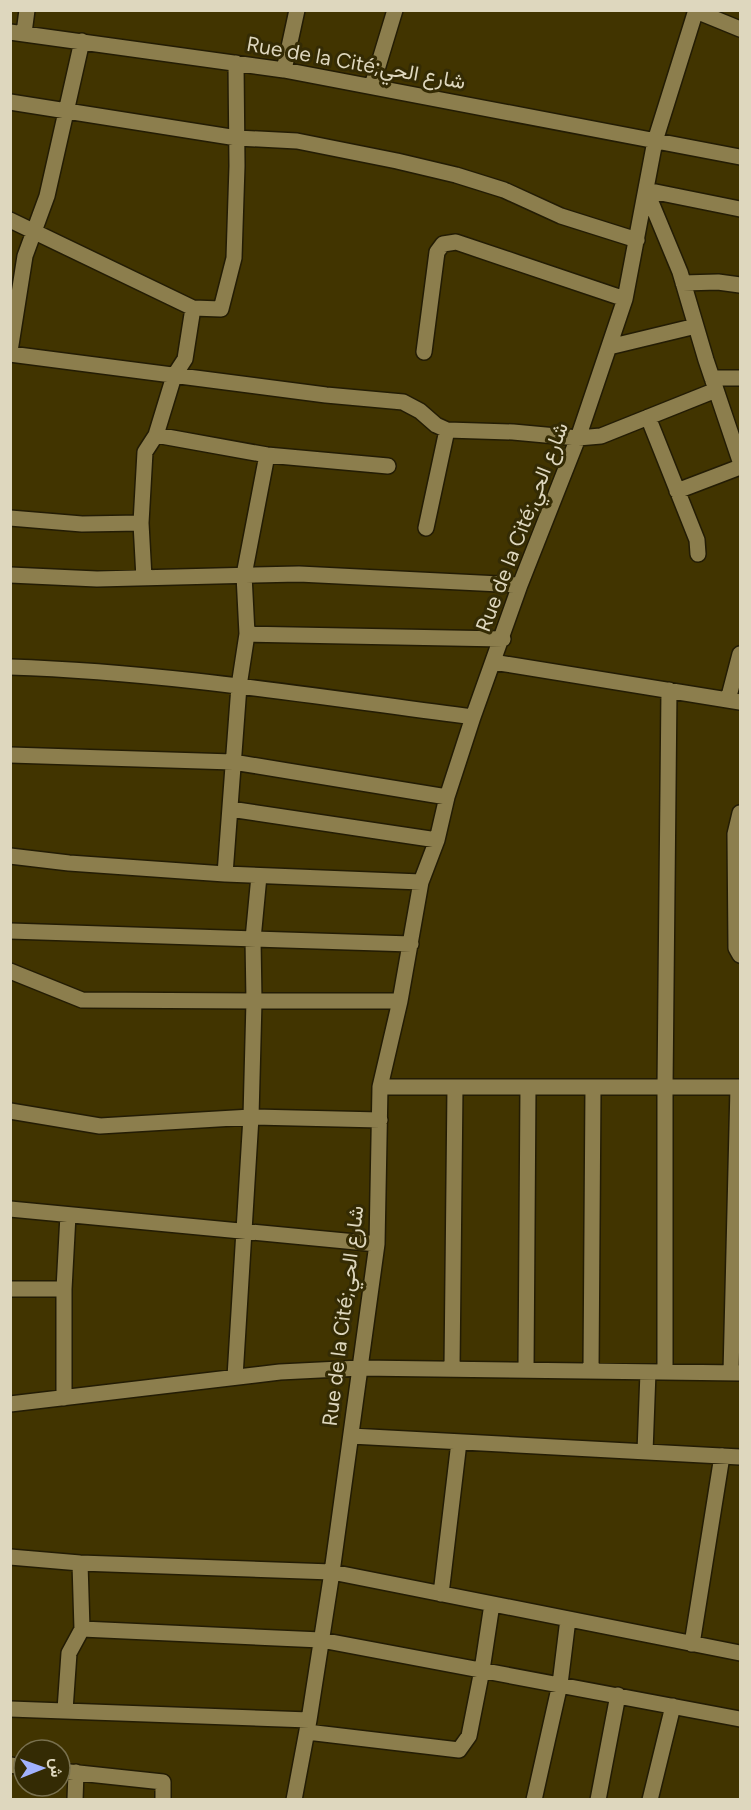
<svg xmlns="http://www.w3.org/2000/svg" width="751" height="1810" viewBox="0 0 751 1810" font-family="Figtree,Vazirmatn,sans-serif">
<rect width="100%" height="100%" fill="#413400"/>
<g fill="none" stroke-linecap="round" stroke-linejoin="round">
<defs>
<path id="minor" d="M696,11L740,29
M10,32L284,70L740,157
M24,33L27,10
M284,70L297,10
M372,86L395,10
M10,102L237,138L297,141L397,161L456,175L504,190L561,216L637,240
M646,190L680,272L706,360L740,461
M646,190L740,209
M10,220L193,308L221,309L234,258L237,166L236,63
M683,283L718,282L740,285
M609,347L696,326
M10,351L25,256L47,196L82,41
M424,352L437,252L443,244L456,242L625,299
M10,354L326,395L403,402L420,411L436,425L447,430L513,432L578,438L601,436L716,390
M712,378H740
M648,417L697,540L698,554
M156,435L267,455L388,466
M267,455L244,575L247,634L503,639
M677,491L740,467
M10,518L82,524L141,523
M426,528L447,430
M10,575L97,579L299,574L520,585
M144,578L141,523L145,452L156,435L174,376L185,359L193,308
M493,662L740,702
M10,667C165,672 319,697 473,717
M728,700L740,654
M10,755L233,762L447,797
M230,809L437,840
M740,813L735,834L736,948L740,955
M10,856L69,863L225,874L239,686L247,634
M225,874L421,882
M259,876L253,939L254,1001H400
M10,931L411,944
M10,971L82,1000L254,1001L251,1117L235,1377
M380,1087H740
M10,1111L100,1126L251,1117L380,1120
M10,1209L377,1244
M10,1289H64
M452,1369L455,1087
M526,1370L528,1087
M591,1371L593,1087
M665,1372V1087L669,690
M731,1373L738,1087
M64,1398V1289L68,1215
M10,1404L280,1372L360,1368L740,1373
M351,1436L740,1457
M645,1452L648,1372
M10,1557L80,1563L332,1572L740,1653
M80,1563L82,1629
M441,1594L459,1442
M692,1644L722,1456
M10,1709L309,1720
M65,1710L69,1653L82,1629L321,1640L740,1719
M307,1732L459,1750L469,1736L482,1670L492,1604
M10,1765L24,1767
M60,1771L163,1782V1800
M75,1800L76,1772
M294,1800L309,1720L332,1572L377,1244L380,1087L400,1001L421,882L437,840L447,797L473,717L520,585L578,438L625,299L655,141L696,10
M534,1800L560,1684L568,1619
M598,1800L618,1695
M650,1800L673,1706"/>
</defs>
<!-- minor casing -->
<use href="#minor" stroke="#231c04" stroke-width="18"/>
<!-- minor -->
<use href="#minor" stroke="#8c7e4d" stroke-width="15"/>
</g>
<g text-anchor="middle" stroke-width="6" stroke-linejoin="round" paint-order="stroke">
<!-- street labels -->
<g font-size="21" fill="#ded7be" stroke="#342b04">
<text transform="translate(356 63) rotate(10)" y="7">Rue de la Cité;شارع الحي</text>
<text transform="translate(522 527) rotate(-69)" y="7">Rue de la Cité;شارع الحي</text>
<text transform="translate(343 1316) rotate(-83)" y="7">Rue de la Cité;شارع الحي</text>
</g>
</g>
<!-- border -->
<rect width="751" height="1810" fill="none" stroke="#ded7be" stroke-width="24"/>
<!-- north arrow -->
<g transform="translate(42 1768) rotate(89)"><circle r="28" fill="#342b04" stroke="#78704e" stroke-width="1.5"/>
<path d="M0-4.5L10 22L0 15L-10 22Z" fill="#a2b2fd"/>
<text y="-9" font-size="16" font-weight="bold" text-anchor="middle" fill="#ded7be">ش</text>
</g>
</svg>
